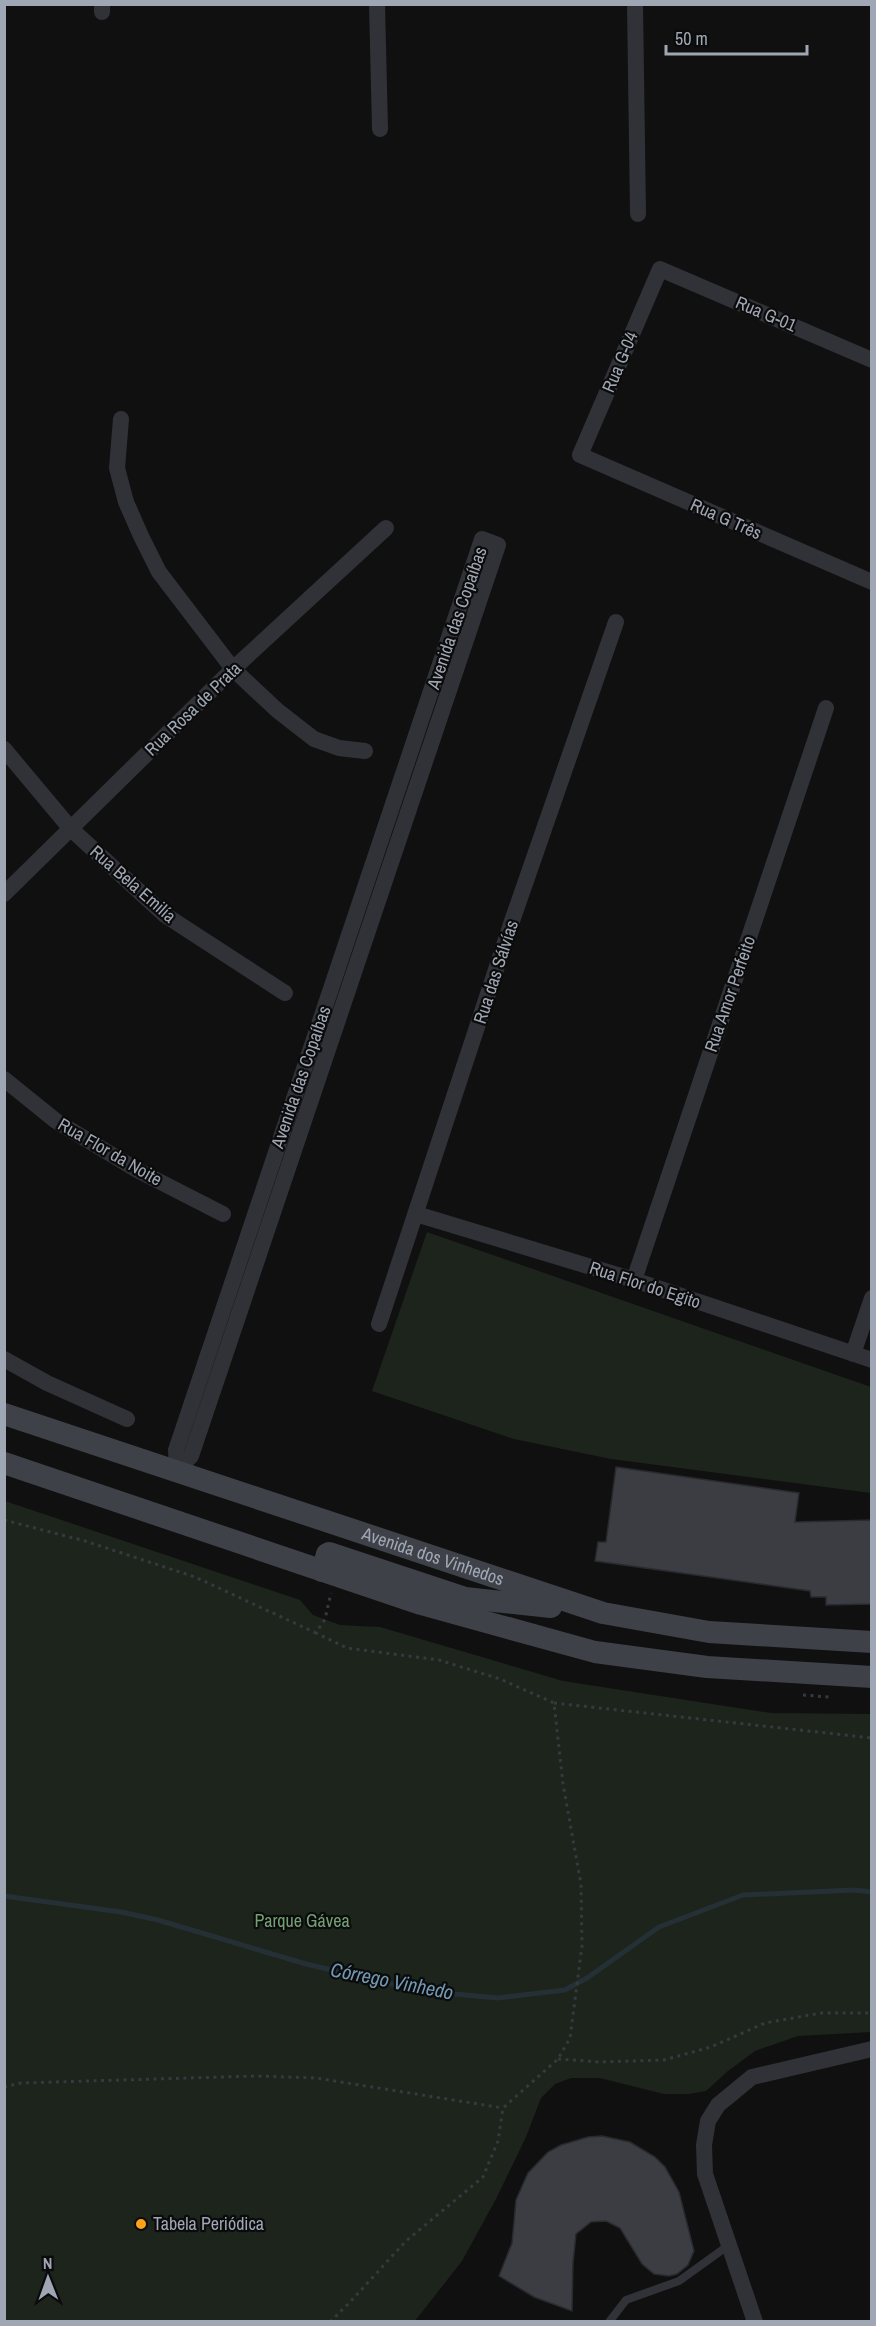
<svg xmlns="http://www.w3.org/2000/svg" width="876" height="2326" viewBox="0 0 876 2326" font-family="'Archivo Narrow',sans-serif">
<rect width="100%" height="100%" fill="#101011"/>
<!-- green -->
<path fill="#1c241c" d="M427,1232L871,1387V1493L611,1459L514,1439L372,1391Z
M5,1501L300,1600L313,1615L340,1625L380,1627L563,1681L771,1713L871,1714V2032L798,2036L755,2051L728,2071L706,2091L688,2094H664L600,2078H571L555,2084L541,2098L526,2137L496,2199L462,2261L415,2321H5Z"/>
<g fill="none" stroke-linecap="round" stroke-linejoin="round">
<!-- stream -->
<path stroke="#253036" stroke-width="5" d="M4,1896L121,1912L158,1920L306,1964L422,1991L498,1998L565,1990L587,1978L659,1927L743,1895L855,1890L872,1892"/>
</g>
<!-- building -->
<path fill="#3b3d42" stroke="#292a2e" stroke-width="1.5" d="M616,1467L799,1493L795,1522L872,1520V1604L826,1605V1597H811L810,1591L595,1561L598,1542H606Z
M602,2136L630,2142L655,2157L665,2167L679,2192L694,2251L688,2265L677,2274L669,2276L654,2274L642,2264L620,2228L606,2221L591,2222L576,2234L573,2263L572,2311L534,2297L499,2276L512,2243L516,2200L528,2173L548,2152L561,2145L588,2137Z"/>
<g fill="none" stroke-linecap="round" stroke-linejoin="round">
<!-- path -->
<path stroke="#36393e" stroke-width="3" stroke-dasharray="3 4.5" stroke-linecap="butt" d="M4,1520L85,1541L195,1577L316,1633
M803,1695L829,1697
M554,1703L872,1738
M558,2059L600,2062L664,2060L711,2047L765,2023L821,2013H872
M4,2087L21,2083L256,2076L316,2078L503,2108
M299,2320V2322
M330,2322L350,2302L406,2241L483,2177L498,2141L503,2108L558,2059L570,2038L582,1946L581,1884L563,1784L554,1703L500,1679L439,1660L347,1648L316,1633L325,1619L331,1593"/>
<!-- lane -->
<path stroke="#303237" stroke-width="8" d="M609,2322L626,2300L679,2281L729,2245"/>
<!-- street -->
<path stroke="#303237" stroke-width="16" d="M102,4V12
M377,4L380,129
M635,4L638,214
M872,360L660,269L580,455L872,582
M121,419L117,468L126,502L141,536L159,572L233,669L278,711L314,739L339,748L365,751
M482,539L498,545L191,1456L177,1470L176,1450Z
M4,749L71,829L165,915L285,993
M4,894L233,669L386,528
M4,1079L56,1121L137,1170L223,1214
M416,1214L634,1280L872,1360
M634,1280L826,708
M379,1324L512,921L616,622
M853,1354L872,1298
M4,1359L47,1383L127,1419
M755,2322L705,2174L704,2145L708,2121L718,2105L752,2077L872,2049"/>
<!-- secondary -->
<g stroke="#3e4147" stroke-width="22">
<path id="s1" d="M4,1414L603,1613L709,1632L872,1642"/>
<path d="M4,1463L421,1604L595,1652L707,1667L872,1677"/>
<path d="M322,1571L327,1554L329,1553L465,1598L551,1607"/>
</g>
</g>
<!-- markers -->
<circle fill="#ffa21a" stroke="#0b0b0c" stroke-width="2" cx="141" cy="2224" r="6"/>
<g text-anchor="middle" stroke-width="4.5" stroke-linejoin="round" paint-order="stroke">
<!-- street labels -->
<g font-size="18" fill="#9fa7b4" stroke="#0b0b0c">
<text transform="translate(766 314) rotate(23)" y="6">Rua G-01</text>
<text transform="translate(620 362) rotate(-67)" y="6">Rua G-04</text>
<text transform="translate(726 519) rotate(24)" y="6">Rua G Três</text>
<text transform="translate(457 618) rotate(-71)" y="6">Avenida das Copaíbas</text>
<text transform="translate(193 709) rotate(-44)" y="6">Rua Rosa de Prata</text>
<text transform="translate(133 884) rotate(41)" y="6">Rua Bela Emilía</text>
<text transform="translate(496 972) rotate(-72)" y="6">Rua das Sálvías</text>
<text transform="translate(730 994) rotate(-71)" y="6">Rua Amor Perfeito</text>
<text transform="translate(301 1077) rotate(-71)" y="6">Avenida das Copaíbas</text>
<text transform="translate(110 1152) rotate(30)" y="6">Rua Flor da Noite</text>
<text transform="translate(645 1285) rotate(18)" y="6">Rua Flor do Egito</text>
<text dy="6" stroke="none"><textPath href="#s1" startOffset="452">Avenida dos Vinhedos</textPath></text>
</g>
<!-- park labels -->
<g font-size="18" fill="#74a174" stroke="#0b0b0c">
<text x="302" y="1927">Parque Gávea</text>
</g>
<!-- poi labels -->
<g font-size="18" fill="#9fa7b4" stroke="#0b0b0c" text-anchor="start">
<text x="153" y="2230">Tabela Periódica</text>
</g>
<!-- water labels -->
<g font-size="20" font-style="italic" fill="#7299b3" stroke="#0b0b0c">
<text transform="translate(392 1981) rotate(11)" y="7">Córrego Vinhedo</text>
</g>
</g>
<!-- border -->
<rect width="876" height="2326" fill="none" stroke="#9fa7b4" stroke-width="12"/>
<!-- north arrow -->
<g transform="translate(48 2278) rotate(359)" stroke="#0b0b0c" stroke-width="4.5" paint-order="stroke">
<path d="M0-4.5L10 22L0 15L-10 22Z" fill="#9fa7b4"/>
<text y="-9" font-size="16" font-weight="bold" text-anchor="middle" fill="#9fa7b4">N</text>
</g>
<!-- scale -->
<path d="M666 45v9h141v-9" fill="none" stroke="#9fa7b4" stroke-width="3"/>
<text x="675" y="45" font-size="18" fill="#9fa7b4" stroke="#0b0b0c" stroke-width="4.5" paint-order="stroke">50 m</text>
</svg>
